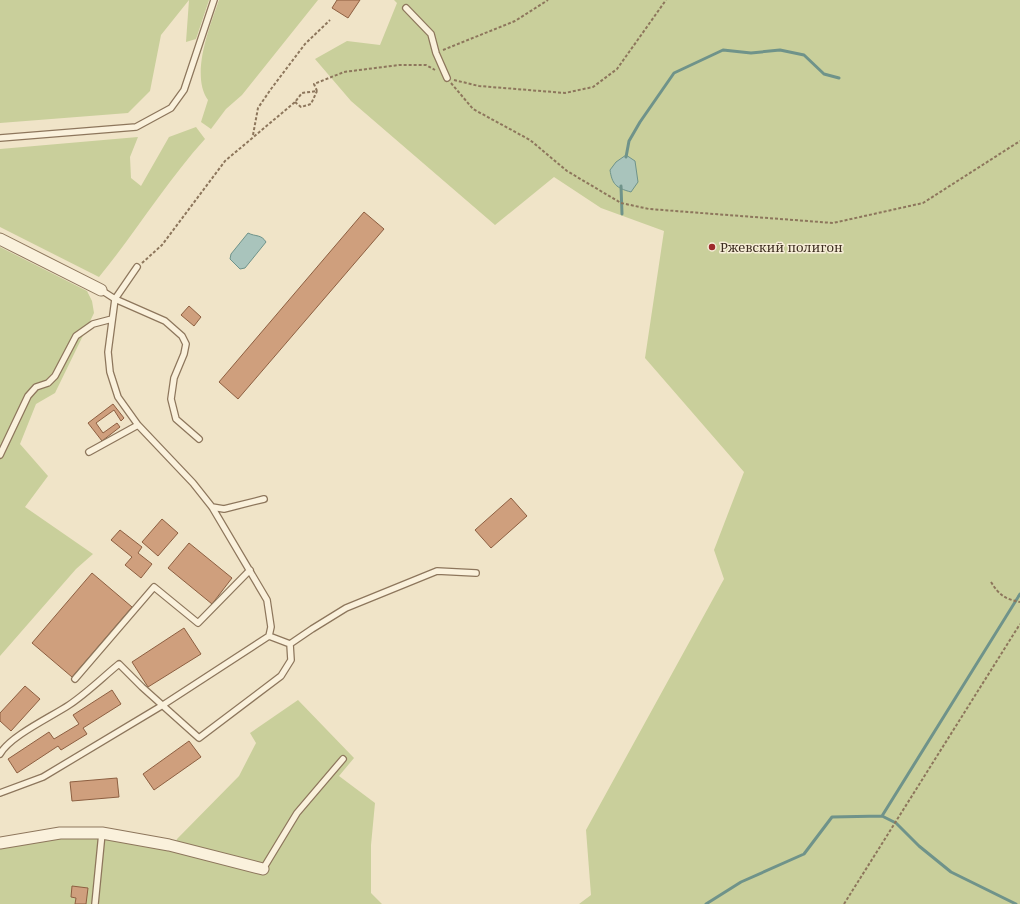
<svg xmlns="http://www.w3.org/2000/svg" width="1020" height="904" viewBox="0 0 1020 904" font-family="'Noto Serif',serif">
<rect width="100%" height="100%" fill="#f0e4c8"/>
<!-- green -->
<path fill="#c9cf9b" d="M0,0H209L196,39L186,42L189,0L161,35L150,91L128,113L0,123Z
M219,0H318L242,95L226,109L211,129L201,122L208,100C190,75 210,26 219,0Z
M394,0H1020V904H579L591,895L586,830L724,579L714,550L744,472L645,358L664,231L601,208L554,177L495,225L351,101L315,59L347,41L380,45L397,3Z
M196,127L205,139C166,182 136,232 99,277L0,227V149L138,137L130,157L131,178L141,186L169,137Z
M0,247L87,291L92,301L94,313L55,393L36,404L20,444L48,476L25,507L93,554L76,569L0,656Z
M298,700L354,758L339,776L375,803L371,845V893L382,904H0V847L60,836L105,837L173,851L177,839L239,776L256,743L250,733Z"/>
<!-- water -->
<path fill="#a9c4bc" stroke="#6f938a" d="M626,155L635,161L638,182L631,192C616,188 612,184 610,170L616,162Z
M248,233C256,237 261,234 266,242L245,268L240,269L230,259L231,254Z"/>
<g fill="none" stroke-linecap="round" stroke-linejoin="round">
<!-- stream -->
<path stroke="#6f938a" stroke-width="3" d="M626,157L629,141L640,122L674,73L723,50L751,53L780,50L804,55L824,74L839,78
M621,186L622,214
M882,816L1020,594
M706,904L741,882L804,854L832,817L882,816L896,823L919,846L951,872L1016,904"/>
</g>
<!-- building -->
<path fill="#cf9f7d" stroke="#8d5f41" d="M337,0H360L348,18L332,8Z
M364,212L384,229L238,399L219,382Z
M189,306L201,317L194,326L181,315Z
M113,404L124,418L121,421L114,410L96,423L103,433L117,423L120,427L102,441L88,423Z
M511,498L527,516L491,548L475,530Z
M162,519L178,533L158,556L142,542Z
M120,530L142,547L138,553L152,564L141,578L125,565L132,557L111,540Z
M189,543L232,578L212,604L168,568Z
M92,573L132,607L72,677L32,643Z
M184,628L201,654L148,687L132,662Z
M25,686L40,699L11,731L0,721V713Z
M112,690L121,704L83,728L87,734L61,750L58,746L17,773L8,759L49,732L54,739L79,724L73,715Z
M189,741L201,757L154,790L143,774Z
M117,778L119,797L72,801L70,782Z
M72,886L88,888L86,904H75L76,898L71,897Z"/>
<g fill="none" stroke-linecap="round" stroke-linejoin="round">
<defs>
<path id="lane" d="M406,8L431,34L436,53L447,78
M0,138L136,127L171,108L184,90L214,0
M101,290L115,299L165,321L182,336L186,344L184,354L174,378L171,399L176,419L199,439
M89,452L138,425
M0,455L28,396L36,387L48,383L55,376L76,336L93,324L112,319
M212,507L224,509L264,499
M269,636L290,644L312,629L346,608L437,571L476,573
M75,679L154,587L198,623L250,570
M0,754C10,736 51,717 69,705C87,693 103,677 119,664L142,687L199,738L281,676L291,660L290,644
M0,793L43,777L163,705L269,636L271,627L267,600L212,507L193,483L138,425L118,397L110,372L108,352L115,299L137,267
M263,869L297,813L343,759
M95,904L102,833"/>
<path id="street" d="M0,239L101,290
M0,843L60,833H102L169,845L263,869"/>
</defs>
<!-- lane casing -->
<use href="#lane" stroke="#8d765c" stroke-width="8"/>
<!-- street casing -->
<use href="#street" stroke="#8d765c" stroke-width="13"/>
<!-- path -->
<path stroke="#8d765c" stroke-width="2" stroke-dasharray="3 2" stroke-linecap="butt" d="M443,50L515,21L548,0
M454,80L479,86L565,93L593,87L617,69L666,0
M451,83L473,109L530,140L567,171L621,203L649,209L833,223L923,203L1020,141
M295,102L301,107L311,104L317,91
M253,135L258,108L271,89L305,44L330,20
M142,263L162,245L225,161L295,102L302,93L317,91L314,84L344,72L399,65H426L435,70
M991,582C999,595 1005,599 1020,602
M844,904L1020,624"/>
<!-- lane -->
<use href="#lane" stroke="#faf1dc" stroke-width="5.5"/>
<!-- street -->
<use href="#street" stroke="#faf1dc" stroke-width="11"/>
</g>
<!-- markers -->
<circle fill="#9e2a2b" stroke="#f7eed8" stroke-width="1.5" cx="712" cy="247" r="4"/>
<g text-anchor="middle" stroke-width="3" stroke-linejoin="round" paint-order="stroke">
<!-- poi labels -->
<g font-size="13" fill="#3d2e20" stroke="#f7eed8" text-anchor="start">
<text x="720" y="252">Ржевский полигон</text>
</g>
</g>
</svg>
